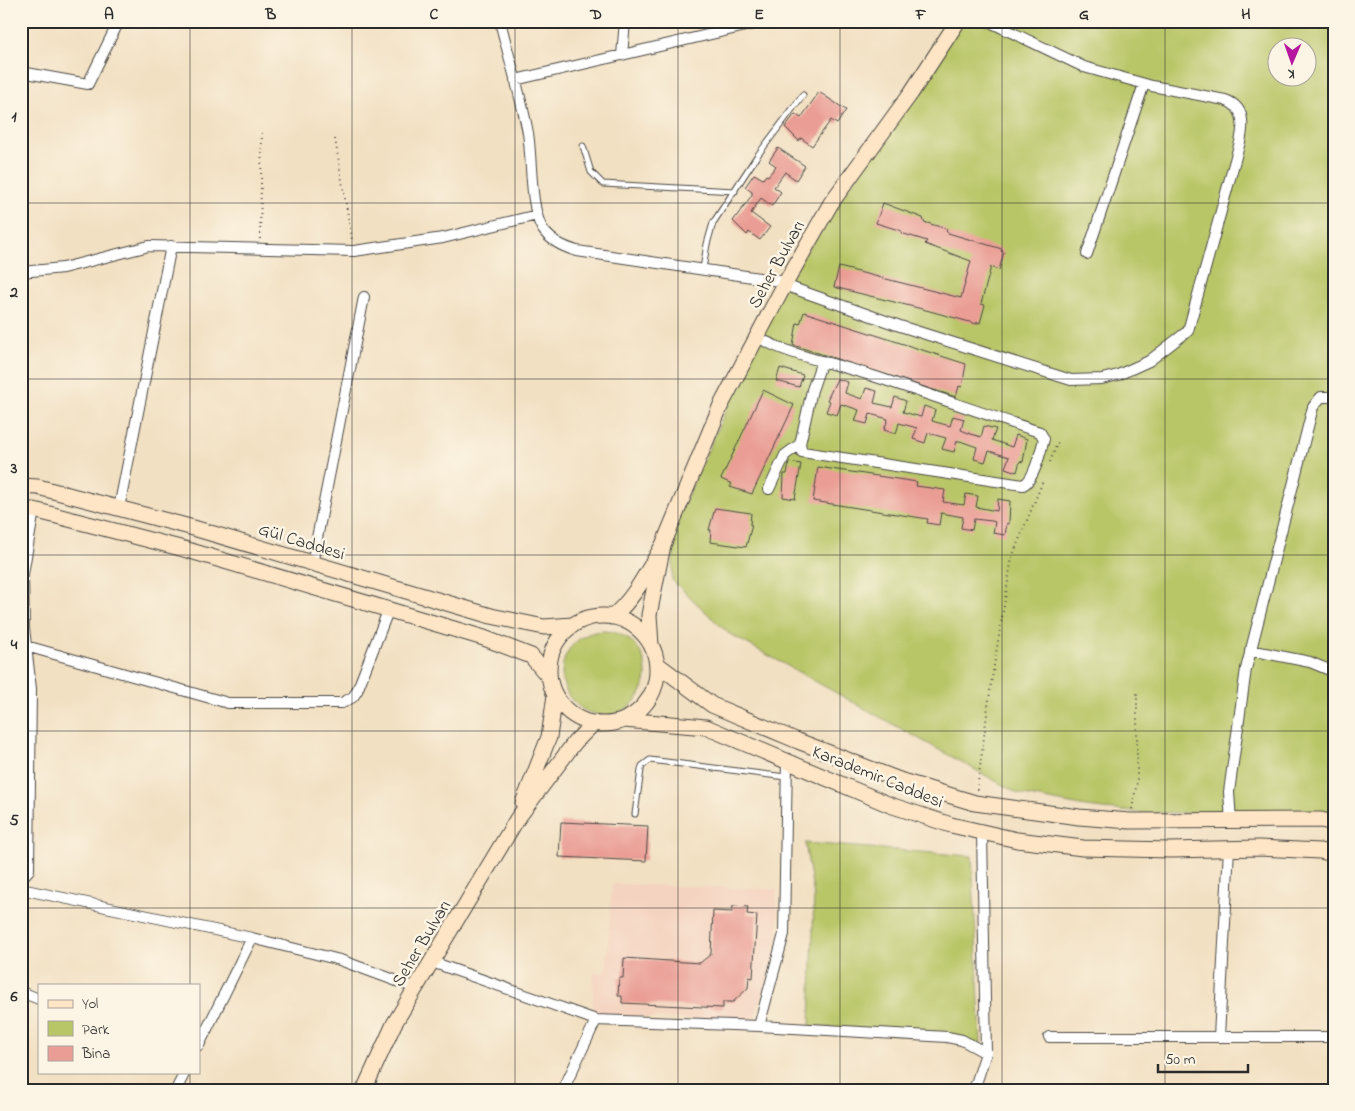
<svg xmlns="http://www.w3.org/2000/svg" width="1355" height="1111" viewBox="0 0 1355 1111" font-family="'Indie Flower',sans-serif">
<rect width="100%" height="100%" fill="#fcf5e5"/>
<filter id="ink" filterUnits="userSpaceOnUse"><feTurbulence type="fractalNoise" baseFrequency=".02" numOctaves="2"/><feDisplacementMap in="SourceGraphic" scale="10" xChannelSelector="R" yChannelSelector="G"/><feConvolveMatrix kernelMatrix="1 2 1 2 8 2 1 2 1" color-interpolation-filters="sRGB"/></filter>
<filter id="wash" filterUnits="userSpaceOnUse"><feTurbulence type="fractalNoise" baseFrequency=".0096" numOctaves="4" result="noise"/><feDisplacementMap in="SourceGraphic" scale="20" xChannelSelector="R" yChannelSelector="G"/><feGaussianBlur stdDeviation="1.12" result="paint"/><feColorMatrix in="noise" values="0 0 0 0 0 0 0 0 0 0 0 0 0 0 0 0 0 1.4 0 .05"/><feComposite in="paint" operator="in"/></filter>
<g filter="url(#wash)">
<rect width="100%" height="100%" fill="#f2e0c2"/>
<!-- built -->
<path fill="#f4d3c0" d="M612,884L776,889L779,923L775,957L755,1018L748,1022L606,1016L592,1010L594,973H606Z"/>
<!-- green -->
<path fill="#b9c668" stroke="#72784a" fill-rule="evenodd" d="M958,21H1334V812L1142,813L1086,807L1019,794L728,633L672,580L675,524L775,300ZM1278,48H1308V78H1278Z
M562 673a42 42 0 1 1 84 0a42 42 0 1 1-84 0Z
M805,843L972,856L981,1043L810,1026L814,896Z"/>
<g id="blocks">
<!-- building -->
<path fill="#ea9d94" d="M819,92L846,110L837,124L831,120L812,146L801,138L799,141L785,127L795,114L801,118Z
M778,148L805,166L796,180L785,172L774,187L781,192L772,206L761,198L751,213L770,227L760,240L749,232L747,235L733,221L752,195V192L745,187L754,174L763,179L766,175L768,176L776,166L769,161Z
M883,203L923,218L924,222L947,229L946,231L948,233L1002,249L1001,251L1004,252L999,270L991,267L981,304L985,305L980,323L977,322V324L926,310L834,287L839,267L961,298L971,261L925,244L927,241L901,233L902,231L876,223Z
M804,312L966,364L962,387L959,386L956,397L793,345L797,323L800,324Z
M780,368L803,375L799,387L776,381Z
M837,379L848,382L845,393L862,399L866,388L877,391L874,403L892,407L895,397L906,401L903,412L921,417L924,406L935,410L932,421L950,426L953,416L964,419L961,430L971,434L981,437L984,426L996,429L992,440L1009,446L1012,447L1016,435L1027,439L1023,462L1020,461L1017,472L1005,468L1009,457L989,451L985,462L974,459L977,447L960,441H957L954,452L942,449L946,438L928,433L925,443L913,439L917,428L899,423L896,434L884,430L888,419L870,414L867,424L855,421L859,410L841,404L837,415L826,412L830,401L827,400Z
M763,390L794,405L752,494L730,487L732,484L721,479Z
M789,462L801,464L795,499L783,497L784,474H787Z
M818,467L917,482L916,486L945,490L943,502L964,505L966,494L978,496L976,507L997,511L998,499L1010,501L1009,524L1007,523L1005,535L993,533L995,522L992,521L974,519L972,530L961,528L963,517L941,513L939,525L927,523L928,519L813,501Z
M715,508L751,513L750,525H752L746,547L710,542L711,530H709Z
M561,822L648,826L646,861L559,857Z
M733,906L748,907L747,914L757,915L753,978L749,977L748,988L733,1002H723V1008L622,1003V996H618L619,978H623L624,958L700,963L711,954L713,911L732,912Z"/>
</g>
</g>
<g filter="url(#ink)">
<use href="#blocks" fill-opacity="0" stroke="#494642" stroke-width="1"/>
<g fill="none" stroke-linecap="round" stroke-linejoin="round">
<defs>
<path id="lane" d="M583,146L591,172L603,184L735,191
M703,269L707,244L713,223L757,156L803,95
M635,814L641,770L642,766L650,760L786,777"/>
<path id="street" d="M500,21C509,58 521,96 528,133C532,159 530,207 542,228C550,241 563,247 577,251L786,282
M622,55L625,21
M21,72L88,84L119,21
M515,80L767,21
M1087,254L1144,84
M21,272L63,268L149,246L354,251L443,238L537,215
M784,285L900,326L1071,380L1102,379L1118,375L1149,361L1188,331L1240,142C1244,124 1245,107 1225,100L1152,86L1084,67L988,21
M757,337C793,357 834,363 873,376C928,394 984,414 1040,432L1044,439C1041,450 1034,481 1023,485L802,452L800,444L812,390L822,361
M769,489L785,455L800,444
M119,508L171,246
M312,564L364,297
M26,646L228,703H342L353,697L357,691L388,611
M1250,650L1310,662L1334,672
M1231,822L1229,792L1246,669L1313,407L1321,397H1334
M21,879L29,870L31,689L24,628L23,574L34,510
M21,889L252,938L199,1045
M252,938L340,960L416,988
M432,962L596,1020L759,1026L784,934L787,759
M21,992L39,999
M759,1026L947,1037L962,1040L986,1053
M1049,1037H1334
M1219,1037L1229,848
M176,1090L185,1072
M563,1090L596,1020
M974,1090L986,1053L982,832"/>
<path id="secondary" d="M21,486L38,487L190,527L491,616L544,627L573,625
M21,510H34L184,549L484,638L531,656L549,677
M663,545L720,407L786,282L831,203L911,93L958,21
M549 670a54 54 0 1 1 108 0a54 54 0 1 1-108 0Z
M612,617C635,598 648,570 663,545L649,615L651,645
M657,664L712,705L798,741L902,781L975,803L1079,817L1130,821L1321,820L1334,823
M624,720L706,727L890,805L951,825L1017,840L1083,848L1171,850L1259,848L1320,851L1334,854
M523,803L549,737L555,695
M364,1090L394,1024L517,819L575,742L594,723"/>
</defs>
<!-- lane casing -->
<use href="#lane" stroke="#494642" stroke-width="7"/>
<!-- street casing -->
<use href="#street" stroke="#494642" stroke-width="12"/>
<!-- secondary casing -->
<use href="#secondary" stroke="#494642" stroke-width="17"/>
<!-- path -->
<path stroke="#494642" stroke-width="2" stroke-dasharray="1 4" stroke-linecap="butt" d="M335,139L352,240
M260,239L262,129
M1050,462L1058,441
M977,790L991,684L1012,557L1043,481
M1132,809L1137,782V691"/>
<!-- lane -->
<use href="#lane" stroke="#fff" stroke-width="5"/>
<!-- street -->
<use href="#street" stroke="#fff" stroke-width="10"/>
<!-- secondary -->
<use href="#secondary" stroke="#fde5c5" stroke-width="15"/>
</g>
</g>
<!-- grid -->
<path fill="none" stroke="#2b2b2b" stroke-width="1" stroke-opacity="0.55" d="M190,21V985M352,21V1090M515,21V1090M678,21V1090M840,21V1090M1002,21V1090M1165,21V1090M21,203H1334M21,379H1334M21,555H1334M21,731H1334M21,908H1334M190,1072V1090"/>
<g text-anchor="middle" stroke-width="5" stroke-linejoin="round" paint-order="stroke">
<!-- street labels -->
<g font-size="18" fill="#2b2b2b" stroke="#fcf5e5">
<text transform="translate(776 264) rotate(-61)" y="6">Seher Bulvarı</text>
<text transform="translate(302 541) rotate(17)" y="6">Gül Caddesi</text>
<text transform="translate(878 776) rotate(22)" y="6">Karademir Caddesi</text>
<text transform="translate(421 943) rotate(-59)" y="6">Seher Bulvarı</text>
</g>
</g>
<!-- margin -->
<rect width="1355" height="1111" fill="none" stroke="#fcf5e5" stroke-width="55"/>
<!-- legend -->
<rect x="38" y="984" width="162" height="90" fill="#fcf5e5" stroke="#a8a49b"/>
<rect x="48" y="1000" width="25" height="8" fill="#fde5c5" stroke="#a8a49b"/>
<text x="82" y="1008" font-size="15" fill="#2b2b2b">Yol</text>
<rect x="48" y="1021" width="25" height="15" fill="#b9c668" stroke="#a8a49b"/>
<text x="82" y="1034" font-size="15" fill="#2b2b2b">Park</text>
<rect x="48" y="1046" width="25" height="15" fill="#ea9d94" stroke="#a8a49b"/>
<text x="82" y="1058" font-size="15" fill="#2b2b2b">Bina</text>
<!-- north arrow -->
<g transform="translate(1292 62) rotate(182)"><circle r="24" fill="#fcf5e5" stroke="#a8a49b"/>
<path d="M0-4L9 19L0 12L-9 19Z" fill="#b5179e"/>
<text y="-8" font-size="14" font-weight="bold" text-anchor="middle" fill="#2b2b2b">K</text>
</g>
<!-- scale -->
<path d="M1158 1064v8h90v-8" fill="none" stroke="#2b2b2b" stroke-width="2.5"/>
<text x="1165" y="1064" font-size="15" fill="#2b2b2b" stroke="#fcf5e5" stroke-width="4" paint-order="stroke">50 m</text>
<rect x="28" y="28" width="1300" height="1056" fill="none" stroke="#2b2b2b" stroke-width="2"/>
<g font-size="16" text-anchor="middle" font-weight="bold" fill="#2b2b2b">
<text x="109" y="19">A</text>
<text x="271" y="19">B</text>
<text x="434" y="19">C</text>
<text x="596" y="19">D</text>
<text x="759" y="19">E</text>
<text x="921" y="19">F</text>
<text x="1084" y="19">G</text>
<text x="1246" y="19">H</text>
<text x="14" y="121">1</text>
<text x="14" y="297">2</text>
<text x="14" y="473">3</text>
<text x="14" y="649">4</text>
<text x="14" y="825">5</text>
<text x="14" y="1001">6</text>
</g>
</svg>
